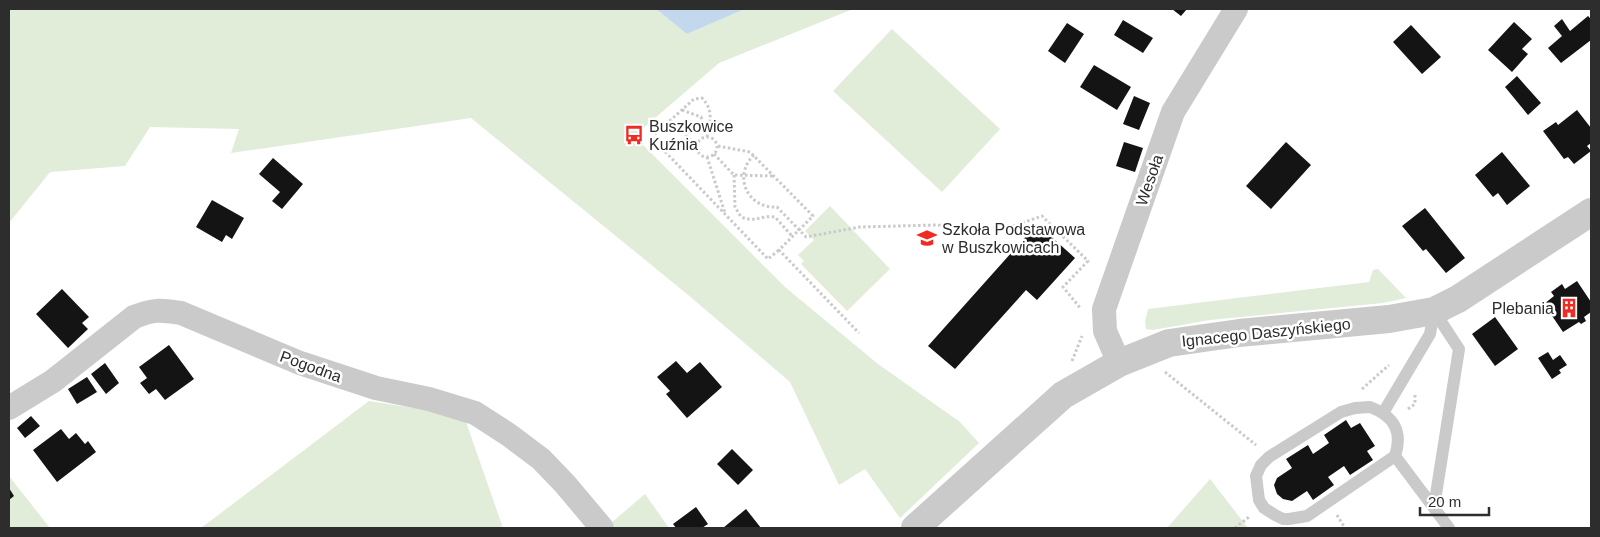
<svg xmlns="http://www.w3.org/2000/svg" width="1600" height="537" viewBox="0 0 1600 537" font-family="Arial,sans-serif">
<rect width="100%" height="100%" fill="#fff"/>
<!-- green -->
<path fill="#e1ecd9" d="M9,9H656L687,34L745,9H853L719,63L634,136L785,287L878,364L960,422L979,443L900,518L865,469L839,485L790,382L687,294L471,118L231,153L239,129L150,127L125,166L50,172L9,223Z
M892,29L1000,129L942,192L833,91Z
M830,206L890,269L847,311L801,264L804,261L798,255L814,240L805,231Z
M1378,269L1406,298L1383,303L1210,320L1153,330L1146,329L1145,321L1148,309L1369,282L1373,270Z
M369,401L453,414L466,422L503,528H201Z
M9,476L50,528H9Z
M1210,479L1248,528H1167Z
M645,494L669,528H616L611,523Z"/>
<!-- water -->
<path fill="#c4d8ed" d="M656,9H745L687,34Z"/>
<!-- building -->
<path fill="#141414" d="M1172,9H1187L1181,16Z
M1588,16L1591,19V40L1561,63L1548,48L1562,36L1554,26L1562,19L1570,31Z
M1123,20L1153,38L1143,53L1114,35Z
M1514,22L1532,39L1522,49L1528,54L1512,72L1488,50Z
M1067,23L1084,34L1065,63L1048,51Z
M1411,25L1441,57L1422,74L1393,42Z
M1094,65L1131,87L1117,110L1080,87Z
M1517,76L1541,103L1528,115L1505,87Z
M1134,96L1150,103L1139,130L1123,124Z
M1577,110L1591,128V143L1587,146L1591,151L1574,164L1568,157L1564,159L1543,131L1556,122L1558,125Z
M1124,142L1143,148L1135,172L1116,166Z
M1286,142L1311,165L1271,209L1246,186Z
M1502,152L1530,186L1507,205L1498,193L1493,197L1475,175Z
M273,158L303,184L282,209L272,201L280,192L259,174Z
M212,200L244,218L232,239L226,235L222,242L196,227Z
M1425,208L1465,258L1446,273L1426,249L1423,251L1402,226Z
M1037,224L1075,258L1037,300L1026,290L955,369L928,346Z
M1577,281L1591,302V312L1584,317L1586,321L1581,324L1579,322L1563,332L1544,304L1554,296L1551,292L1562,284L1565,289Z
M62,289L89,317L82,323L88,329L68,348L36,314Z
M1495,317L1518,349L1495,366L1472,334Z
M169,345L194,379L165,400L156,389L149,394L140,383L147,378L139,367Z
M1548,352L1553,360L1560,355L1567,365L1559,370L1561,373L1552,379L1538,358Z
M676,361L687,373L700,362L722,387L687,418L666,394L670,391L657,377Z
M105,363L119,383L106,394L91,374Z
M87,377L97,392L77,404L68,389Z
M31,416L40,426L25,438L17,428Z
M1346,420L1351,428L1360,423L1375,446L1367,451L1373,460L1350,475L1344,466L1328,477L1334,485L1313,500L1307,491L1292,501L1283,499L1277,494L1274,485L1277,478L1292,468L1286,459L1308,445L1313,454L1329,443L1324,435Z
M61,429L69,439L76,433L85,444L88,441L96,452L57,482L33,450Z
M732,449L753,470L738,485L717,464Z
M9,488L14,496L9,500Z
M696,507L708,524L702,528H676L673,524Z
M746,509L761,528H723Z"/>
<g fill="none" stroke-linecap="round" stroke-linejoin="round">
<!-- path -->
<path stroke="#cacaca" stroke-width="3" stroke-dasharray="2.5 2.5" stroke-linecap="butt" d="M682,110L701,117L707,136
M671,121L697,146
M697 147a10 10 0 1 1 20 0a10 10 0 1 1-20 0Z
M707,137C710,122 714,110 702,98L694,99L654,135L653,139L768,259L779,250
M718,146L750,152L813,216L779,250L859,333
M714,154L734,175L774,176
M754,155C732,176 748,209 777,207L806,237L860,227L936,225L987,228L1013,226L1042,216L1088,261L1063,287L1081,309
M707,157L725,213
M734,175L735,207L741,217C757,223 760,215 775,217L792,236
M1072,361L1082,336
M1165,372L1256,445
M1362,389L1389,365
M1408,409L1415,404V394
M1337,515L1345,528
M1235,528L1249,517"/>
<!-- service -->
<path stroke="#cacaca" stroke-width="12" d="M1370,407C1394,416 1403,431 1395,456L1307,516L1289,519H1283L1275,515L1264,508L1259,500L1256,476L1261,465L1269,457L1341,412L1355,408Z
M1383,413L1430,334L1434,311
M1395,456L1449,528
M1434,507L1459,349L1434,311"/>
<!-- minor -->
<path stroke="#cacaca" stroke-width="24" d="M1119,363L1105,331L1104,309L1173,112L1236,9
M9,408L53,381L134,317C154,309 160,310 181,313L300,363L376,388L429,399L475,413L509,435L541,459L565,484L602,528"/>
<!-- tertiary -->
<path stroke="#cacaca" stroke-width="28" d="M915,528L1063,395L1119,363L1169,343L1239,333L1389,319L1434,311L1458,299L1591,212"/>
</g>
<!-- icons -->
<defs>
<symbol id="bus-bare" viewBox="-9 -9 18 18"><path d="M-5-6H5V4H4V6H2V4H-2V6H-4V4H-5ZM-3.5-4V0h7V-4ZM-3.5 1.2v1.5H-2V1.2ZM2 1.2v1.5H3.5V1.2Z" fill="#ef2b24" stroke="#fff" stroke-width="2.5" paint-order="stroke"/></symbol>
<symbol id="school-bare" viewBox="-9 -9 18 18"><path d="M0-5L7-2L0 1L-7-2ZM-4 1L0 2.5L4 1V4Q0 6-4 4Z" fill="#ef2b24" stroke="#fff" stroke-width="2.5" paint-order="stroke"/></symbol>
<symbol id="building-bare" viewBox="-9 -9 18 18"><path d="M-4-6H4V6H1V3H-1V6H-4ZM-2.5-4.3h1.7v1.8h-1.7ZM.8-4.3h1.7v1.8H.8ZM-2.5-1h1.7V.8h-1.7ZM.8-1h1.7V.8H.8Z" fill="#ef2b24" stroke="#fff" stroke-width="2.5" paint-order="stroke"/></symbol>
</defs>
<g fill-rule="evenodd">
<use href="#bus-bare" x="620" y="121" width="28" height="28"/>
<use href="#school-bare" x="913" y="224" width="28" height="28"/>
<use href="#building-bare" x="1555" y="294" width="28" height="28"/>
</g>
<g text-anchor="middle" stroke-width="5" stroke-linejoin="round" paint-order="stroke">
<!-- poi labels -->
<g font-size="16" fill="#2d2d2d" stroke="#fff" text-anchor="start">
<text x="649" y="132">Buszkowice<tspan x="649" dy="18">Kuźnia</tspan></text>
<text x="942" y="235">Szkoła Podstawowa<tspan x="942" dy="18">w Buszkowicach</tspan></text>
<text x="1554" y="314" text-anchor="end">Plebania</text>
</g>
<!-- street labels -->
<g font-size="16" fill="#2d2d2d" stroke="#fff">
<text transform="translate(1149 180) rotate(-71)" y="6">Wesoła</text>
<text transform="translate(1266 332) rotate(-6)" y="6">Ignacego Daszyńskiego</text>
<text transform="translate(311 366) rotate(20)" y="6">Pogodna</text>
</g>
</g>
<!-- border -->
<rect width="1600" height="537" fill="none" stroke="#2d2d2d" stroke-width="20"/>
<!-- scale -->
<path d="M1420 507v8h69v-8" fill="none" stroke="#2d2d2d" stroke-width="2.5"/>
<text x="1428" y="507" font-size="15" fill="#2d2d2d" stroke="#ffffff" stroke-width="4" paint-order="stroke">20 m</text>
</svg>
